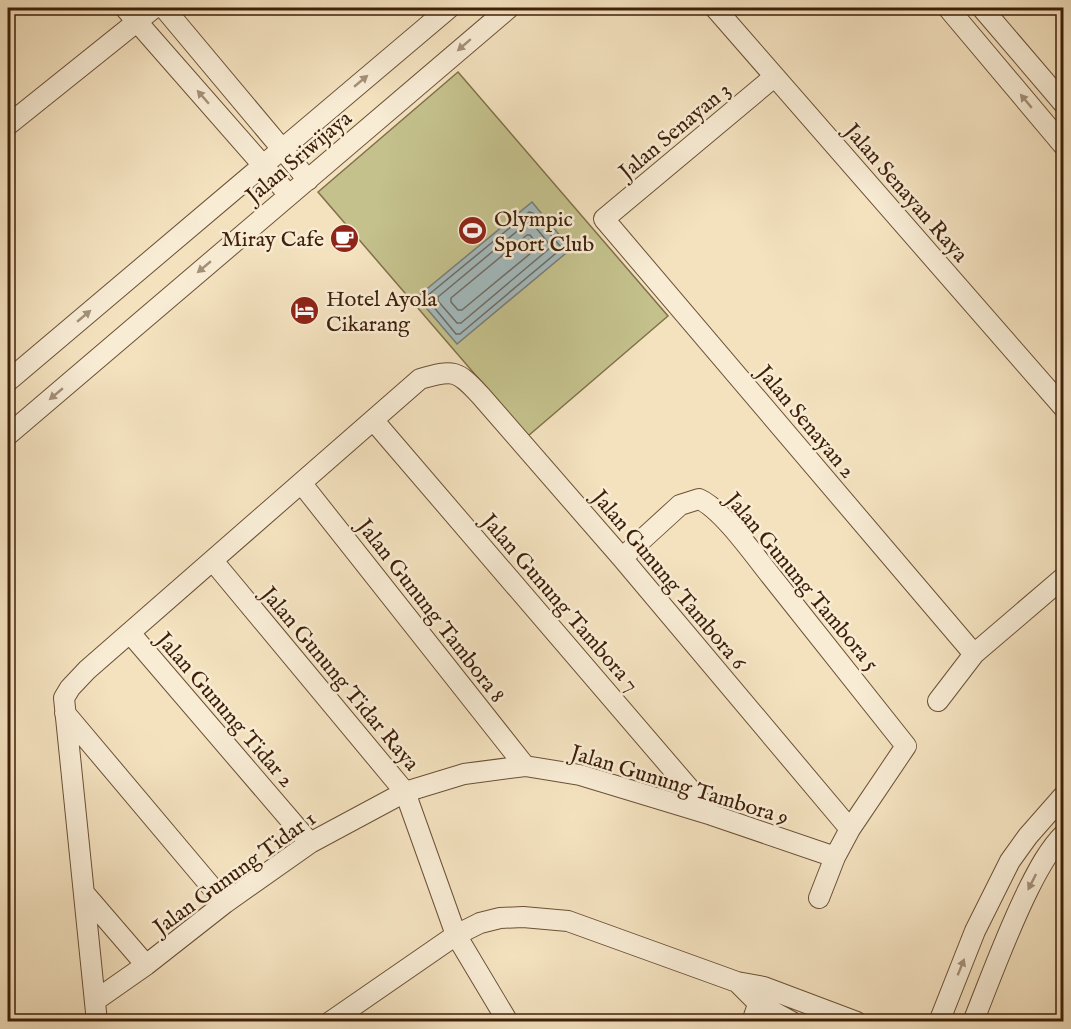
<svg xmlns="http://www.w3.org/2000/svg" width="1071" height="1029" viewBox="0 0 1071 1029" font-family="'IM FELL English',serif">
<rect width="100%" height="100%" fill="#f4e2bf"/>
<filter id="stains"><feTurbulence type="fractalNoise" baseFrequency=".00333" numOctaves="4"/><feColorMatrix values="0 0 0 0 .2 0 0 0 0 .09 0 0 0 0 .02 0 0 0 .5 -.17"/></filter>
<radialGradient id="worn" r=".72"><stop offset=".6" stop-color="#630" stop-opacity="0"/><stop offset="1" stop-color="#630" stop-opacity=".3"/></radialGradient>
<!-- green -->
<path fill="#c4c18c" stroke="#81704a" stroke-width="1.5" d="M458,72L668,316L528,436L318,192Z"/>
<!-- water -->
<path fill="#a2babe" stroke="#7a7c76" stroke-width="1.5" d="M532,202L571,249L457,344L417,297Z"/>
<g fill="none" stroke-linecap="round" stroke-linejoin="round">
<!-- shore -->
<path stroke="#706c64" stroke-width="1.5" d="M529,212L533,213L560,246L561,249L460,334H456L428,300L427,296Z
M528,222L532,223L550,245V248L461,323H457L438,301V297Z
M527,235H530L537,244V248L462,310H458L451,302V298Z"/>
<defs>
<path id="minor" d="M125,8L289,195
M164,8L308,180
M715,8L1064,408
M948,8L1064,146
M982,8L1064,104
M774,77L604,219L974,654
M8,125L154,8
M8,381L449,8
M374,421L712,815
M8,435L509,8
M302,484L525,766
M622,558L680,505L699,499C722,509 754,555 771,576C816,632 861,689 906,746L850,829L835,857L819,898
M213,561L405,792L456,935L508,1022
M130,633L310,843
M938,701L974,654L1064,577
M65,713L225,903
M84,893L146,965
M737,982L759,1004L792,1022
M96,1000L146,965L225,903L310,843L405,792L464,774L525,766L580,775L712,815L835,857
M97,1022L64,698L70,688L87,670L420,379C454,369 457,370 481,396L622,558L850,829
M330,1022L456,935L480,923L500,918L523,917L568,921L737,982L764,987L857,1022
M752,1022L762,993
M939,1022L975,931L1010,861L1028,836L1064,795
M973,1022C991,977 1007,932 1029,888C1038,870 1049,849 1064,834"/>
</defs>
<!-- minor casing -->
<use href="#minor" stroke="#6c5036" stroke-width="22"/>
<!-- minor -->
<use href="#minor" stroke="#f8ecd5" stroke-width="20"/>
</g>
<!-- one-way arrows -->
<defs><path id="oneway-solid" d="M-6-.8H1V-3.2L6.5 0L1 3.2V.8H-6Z" transform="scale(1.5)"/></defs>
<g fill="#a49079">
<use href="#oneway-solid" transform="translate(464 45) rotate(139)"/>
<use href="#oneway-solid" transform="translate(361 81) rotate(-40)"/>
<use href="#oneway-solid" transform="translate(203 97) rotate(-131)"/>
<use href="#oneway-solid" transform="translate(1026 101) rotate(-130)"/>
<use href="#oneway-solid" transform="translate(204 267) rotate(140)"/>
<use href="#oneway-solid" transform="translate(84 316) rotate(-40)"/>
<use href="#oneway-solid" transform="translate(56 394) rotate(140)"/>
<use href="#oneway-solid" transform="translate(1032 882) rotate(117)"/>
<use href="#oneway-solid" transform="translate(961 967) rotate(-68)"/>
</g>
<!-- icons -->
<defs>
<symbol id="stadium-disc" viewBox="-11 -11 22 22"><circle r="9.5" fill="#8f2418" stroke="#f8ecd5"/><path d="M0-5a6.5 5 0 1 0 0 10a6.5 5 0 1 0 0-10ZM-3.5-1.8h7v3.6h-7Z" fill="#fff"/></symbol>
<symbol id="cafe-disc" viewBox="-11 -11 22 22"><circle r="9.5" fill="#8f2418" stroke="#f8ecd5"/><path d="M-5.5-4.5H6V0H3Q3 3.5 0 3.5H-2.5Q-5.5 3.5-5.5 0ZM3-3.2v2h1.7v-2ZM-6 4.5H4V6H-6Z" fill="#fff"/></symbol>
<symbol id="hotel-disc" viewBox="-11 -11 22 22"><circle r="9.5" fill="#8f2418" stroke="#f8ecd5"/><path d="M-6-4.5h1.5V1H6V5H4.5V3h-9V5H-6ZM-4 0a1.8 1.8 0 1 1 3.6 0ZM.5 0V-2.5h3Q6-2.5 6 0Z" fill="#fff"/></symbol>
</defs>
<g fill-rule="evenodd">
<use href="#stadium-disc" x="456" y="214" width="33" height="33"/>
<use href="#cafe-disc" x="328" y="222" width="33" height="33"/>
<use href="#hotel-disc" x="288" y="294" width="33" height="33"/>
</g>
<g text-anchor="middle" stroke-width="5" stroke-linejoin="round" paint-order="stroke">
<!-- street labels -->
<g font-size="22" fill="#3e1f09" stroke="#f8ecd5">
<text transform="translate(674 130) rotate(-40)" y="8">Jalan Senayan 3</text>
<text transform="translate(298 156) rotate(-40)" y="8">Jalan Sriwijaya</text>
<text transform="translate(907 192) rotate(49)" y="8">Jalan Senayan Raya</text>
<text transform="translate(807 421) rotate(50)" y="8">Jalan Senayan 2</text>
<text transform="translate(670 579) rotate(50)" y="8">Jalan Gunung Tambora 6</text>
<text transform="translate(803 581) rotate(50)" y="8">Jalan Gunung Tambora 5</text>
<text transform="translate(561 602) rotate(49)" y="8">Jalan Gunung Tambora 7</text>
<text transform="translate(432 610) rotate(52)" y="8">Jalan Gunung Tambora 8</text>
<text transform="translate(341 678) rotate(50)" y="8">Jalan Gunung Tidar Raya</text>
<text transform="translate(226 709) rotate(49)" y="8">Jalan Gunung Tidar 2</text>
<text transform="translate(680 784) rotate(17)" y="8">Jalan Gunung Tambora 9</text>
<text transform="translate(234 872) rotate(-36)" y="8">Jalan Gunung Tidar 1</text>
</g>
<!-- poi labels -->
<g font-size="22" fill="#3e1f09" stroke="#f8ecd5" text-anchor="start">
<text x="494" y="226">Olympic<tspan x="494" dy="25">Sport Club</tspan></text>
<text x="324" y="246" text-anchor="end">Miray Cafe</text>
<text x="326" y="306">Hotel Ayola<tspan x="326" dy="25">Cikarang</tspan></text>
</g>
</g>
<!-- margin -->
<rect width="1071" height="1029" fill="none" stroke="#f4e2bf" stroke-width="30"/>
<rect x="9" y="9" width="1053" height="1011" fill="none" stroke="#3e1f09" stroke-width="3"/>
<rect x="15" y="15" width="1041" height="999" fill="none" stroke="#3e1f09" stroke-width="1.5"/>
<rect width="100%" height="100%" filter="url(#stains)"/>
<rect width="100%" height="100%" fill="url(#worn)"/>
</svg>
